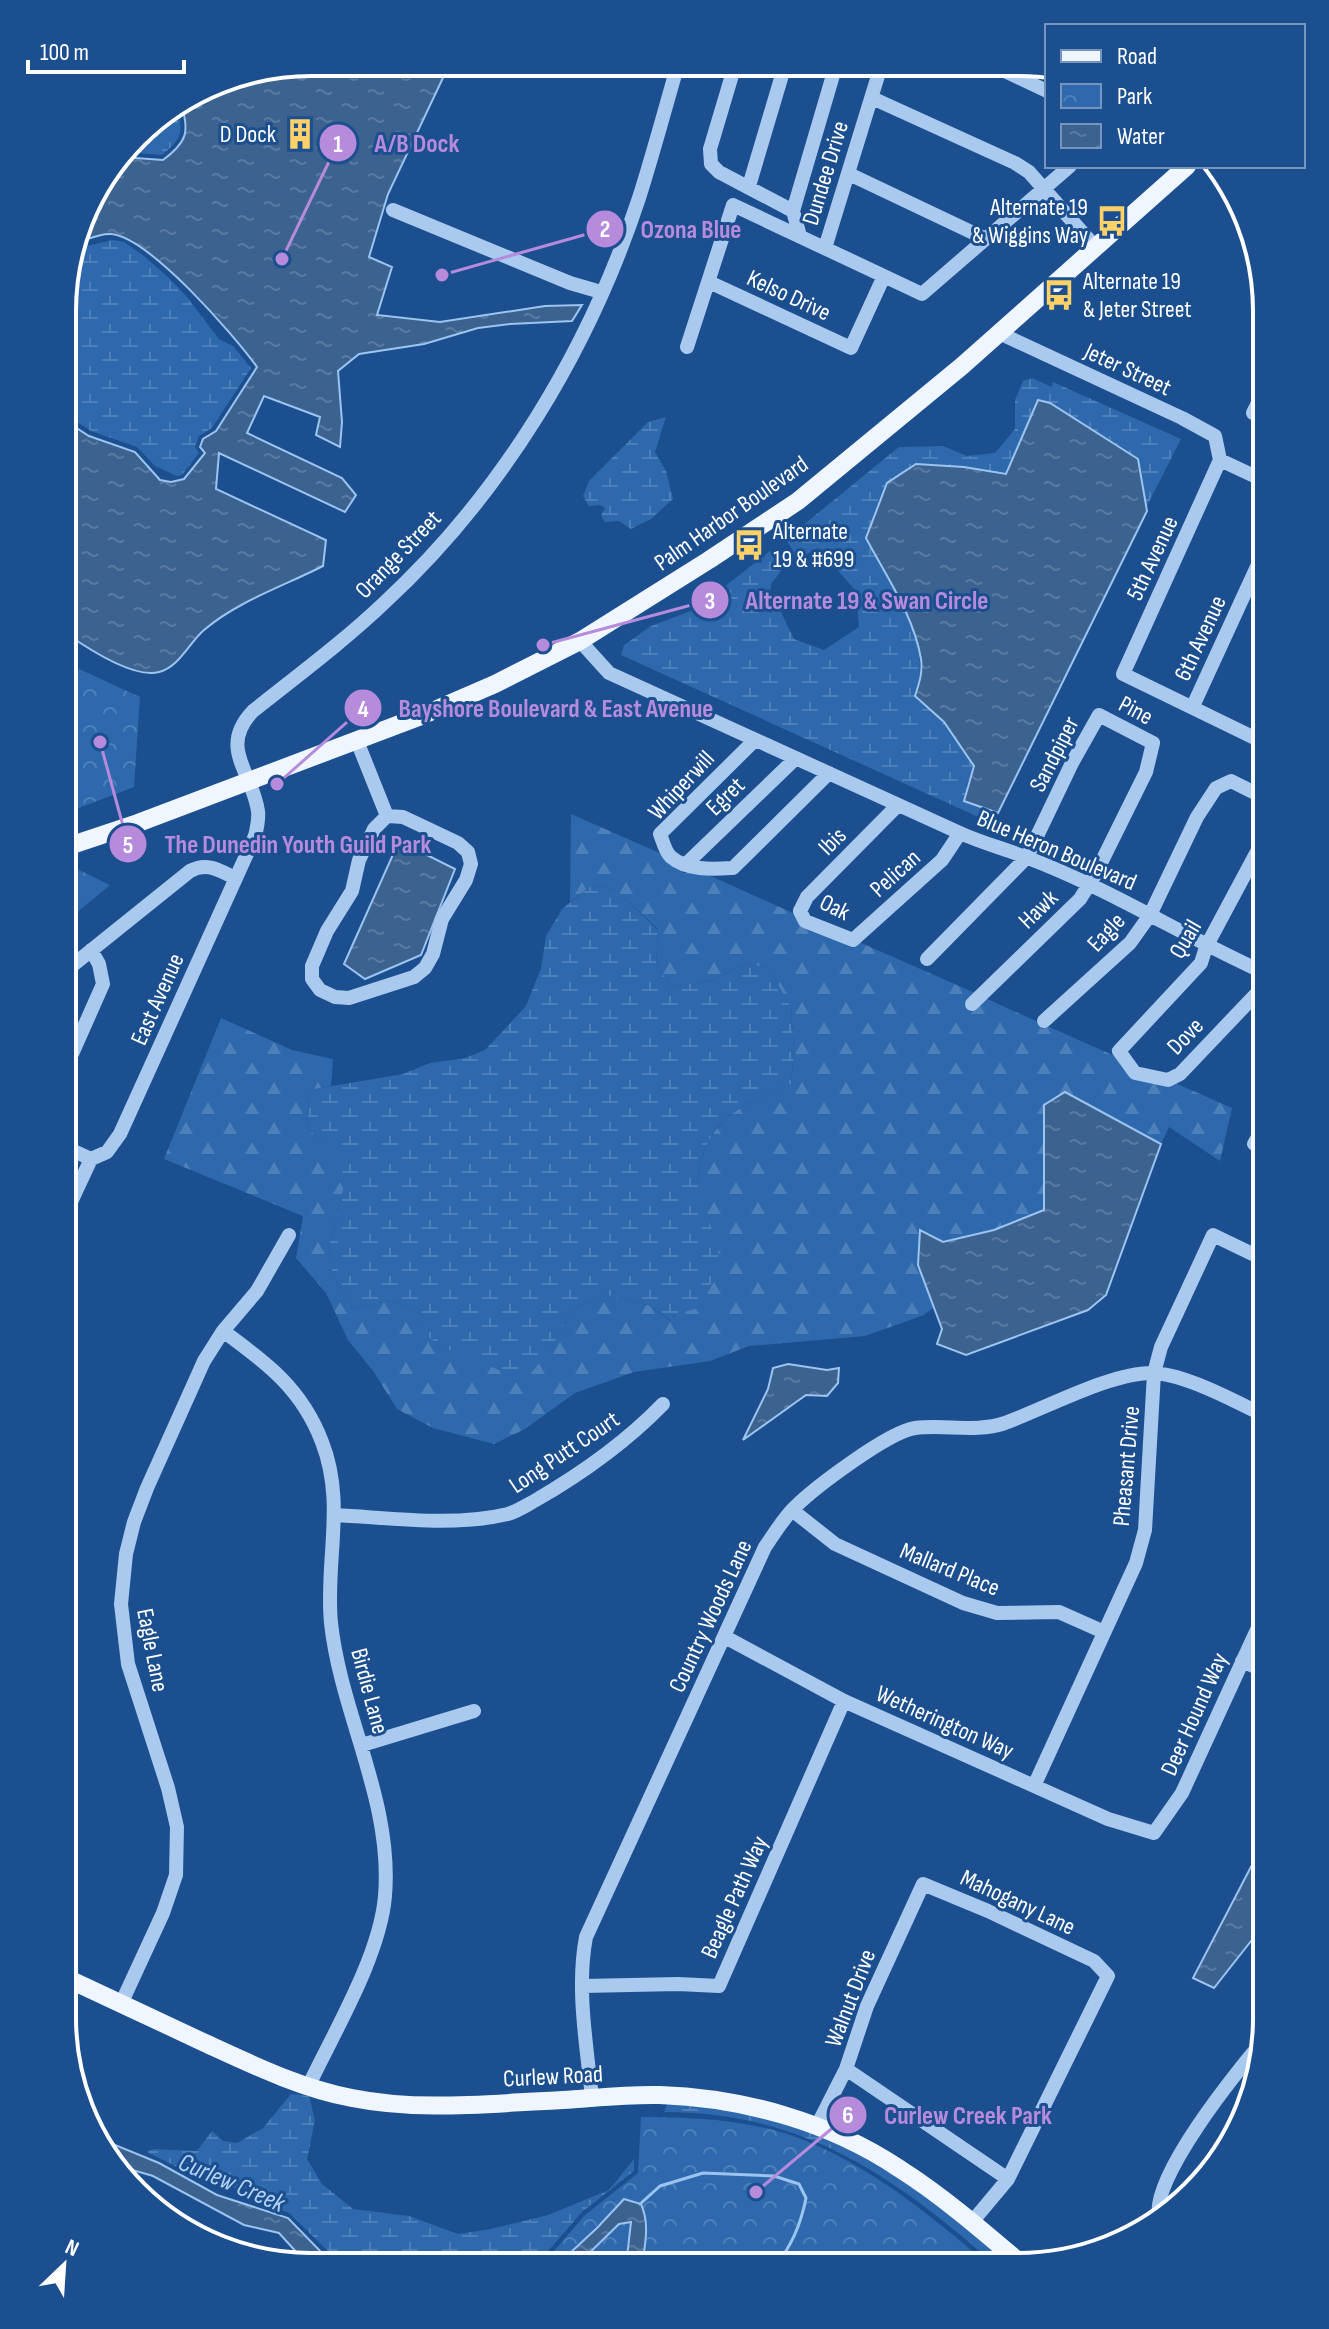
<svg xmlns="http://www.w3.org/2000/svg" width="1329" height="2329" viewBox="0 0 1329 2329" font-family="'Sofia Sans Condensed',sans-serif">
<defs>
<pattern id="forest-firs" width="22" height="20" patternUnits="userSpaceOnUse" patternTransform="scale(2)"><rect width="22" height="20" fill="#2e69ad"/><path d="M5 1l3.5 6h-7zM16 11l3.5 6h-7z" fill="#4d80b9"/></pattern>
<pattern id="wetland-marsh" width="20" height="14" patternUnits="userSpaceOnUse" patternTransform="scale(2)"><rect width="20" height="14" fill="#2e69ad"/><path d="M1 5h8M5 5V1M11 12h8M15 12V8" fill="none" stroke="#4d80b9"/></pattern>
<pattern id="park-crowns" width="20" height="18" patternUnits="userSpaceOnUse" patternTransform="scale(2)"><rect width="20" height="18" fill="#2e69ad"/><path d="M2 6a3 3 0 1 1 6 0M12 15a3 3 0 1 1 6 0" fill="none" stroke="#4d80b9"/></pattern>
<pattern id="water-ripples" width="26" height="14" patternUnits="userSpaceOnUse" patternTransform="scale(2)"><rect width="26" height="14" fill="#3c6290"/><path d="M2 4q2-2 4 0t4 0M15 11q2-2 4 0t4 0" fill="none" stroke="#597aa1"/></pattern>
</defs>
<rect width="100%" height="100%" fill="#1b4f8f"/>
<!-- forest -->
<path fill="url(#forest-firs)" d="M571,814L662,854L684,873L706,874L793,913L852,948L859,942L975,993L964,1004L971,1012L985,998L1036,1021L1042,1029L1047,1026L1115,1056L1131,1077L1175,1083L1232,1108L1220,1161L1169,1127L1161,1144L1065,1092L1044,1105V1210L994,1230L943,1242L921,1231L918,1265L934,1307L924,1315L865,1336L749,1346L710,1361L634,1372L575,1393L525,1429L494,1444L433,1428L397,1409L373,1371L348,1340L326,1293L296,1258L303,1216L164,1159L221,1018L292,1050L333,1059L331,1086L309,1090L307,1127L343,1162V1191L329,1247L332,1274L354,1309C386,1301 393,1296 421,1315L426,1335L449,1350L480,1360L549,1353L571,1310L606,1295L648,1305L671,1321L718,1251C710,1230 700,1208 698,1186C697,1180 699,1173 700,1167C709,1118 748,1100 791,1084L794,1049L791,1008L768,967L743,964L713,980L672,987L656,964L658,929L616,890L592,885L570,902Z"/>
<!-- wetland -->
<path fill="url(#wetland-marsh)" d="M176,106C184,131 183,138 162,155L125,152L147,124Z
M113,240L124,242L144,256L170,279L186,296L219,339L233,346L251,368L212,428L199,436L195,447L199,453L182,475L177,476L155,466L137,447L91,431L77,422L64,405V279L73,249Z
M1032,378L1052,387L1053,382L1181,439L1146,508L1137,459L1050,403L1038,400L1006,474L964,467L916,464L891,585C911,621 929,654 915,696L944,722L974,766L966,787L998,812L996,825L621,655L624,645L651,626L696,609L770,551L781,571L771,584L770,598L780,610L794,639L824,650L859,627L856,591L818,548L805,555L796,556L786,539L899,447L943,446L967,456L995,453L1015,429V400L1023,381Z
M666,417L655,452L666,471L673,499L651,519L631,529L619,521L605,522L601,515L605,508L600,505L589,506L583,496L589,481L648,422Z
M592,885L616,890L658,930L656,964L672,987L713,980L743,964L768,967L791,1008L794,1049L791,1084C749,1100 709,1117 700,1167C699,1173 697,1179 698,1185C700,1208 715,1229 718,1250C720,1271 708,1292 698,1308L674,1315L672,1321L648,1305L606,1295L571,1310L549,1353L524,1380L449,1350L425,1335L421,1315C393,1296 385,1301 354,1309L332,1274L329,1247L343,1191L342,1162L307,1127L309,1090L403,1074L430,1063L465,1058L485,1050L526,1006L541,968L546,936L562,909Z
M291,2094L309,2096L315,2120L307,2159L322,2184L353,2209L409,2216L458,2234L491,2229L548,2215L609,2190L634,2159V2171L582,2212L535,2266L422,2265L330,2253L289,2213L266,2205L222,2181L177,2167L147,2152L153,2149L197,2151L212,2131L223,2141L237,2143L263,2128Z
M668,2102L693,2104L777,2119L869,2157L957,2218L1010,2267H998C896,2178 806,2112 664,2112Z"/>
<!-- park -->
<path fill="url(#park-crowns)" d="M64,662L140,697L134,787L63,814Z
M67,864L110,885L63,924V866Z
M641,2117C695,2117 754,2120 804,2140C875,2169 934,2218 991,2267L541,2266L585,2215L638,2173Z"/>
<!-- water -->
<path fill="url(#water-ripples)" stroke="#9cc4f0" stroke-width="2" d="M311,62L450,63L388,194L369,257L392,267L377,315L440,322L545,306L582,305L572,321L510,324L478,328L424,344L359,354L338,371L342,422L340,447L316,435L320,417L264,396L247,433L342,478L356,495L345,512L219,453L216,489L326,540L323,566C284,586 238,601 204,630C189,643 179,667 159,672C133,679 84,646 64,632V420L89,436L135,452L160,480L171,482L184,479L205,453L200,447L203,439L216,431L257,367C234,335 149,237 111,234C100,233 86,240 75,243L88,201L122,157L163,160C187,142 190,132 181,103L216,81Z
M1038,400L1050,403L1138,459L1147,511L998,813L964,801L974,766L944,722L915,696C919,684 923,672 921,659C914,616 886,576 866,538L887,483L916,464L964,467L1006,474Z
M399,841L455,869L421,955L365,979L344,964Z
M1065,1092L1161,1144L1106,1295L1088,1310L966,1355L937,1344L942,1329L918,1265L920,1230L943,1242L994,1230L1044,1210V1105Z
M788,1364L827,1370L839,1368L838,1383L827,1396L806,1395L743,1440L768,1389L773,1368Z
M1266,1838V1922L1214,1988L1193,1978Z
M100,2135L110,2143L159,2163L217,2195L288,2218L326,2257L381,2265H308L279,2233L244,2225L153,2176L122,2167Z
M624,2199L641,2204C650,2224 645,2244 642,2266H626L631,2222L619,2224L576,2266H556L597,2228Z"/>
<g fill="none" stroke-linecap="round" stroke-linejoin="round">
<!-- stream -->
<path stroke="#9cc4f0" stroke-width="3" d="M640,2204L660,2186L703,2173L774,2176L799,2184L806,2198C801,2224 792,2246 775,2266"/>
<!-- minor -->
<path stroke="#a9c9ee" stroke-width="14" d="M735,65L710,149L711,164L719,172L793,211L800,236
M994,66L1047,91
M872,98L1015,163L1029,172L1096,248
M849,174L986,239
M749,186L785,65
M393,210L570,283L601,292
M793,211L836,65
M825,248L881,66
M709,282L851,348L884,276
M999,333L1182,418L1215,436L1220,460
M687,347L733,205L922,294L1070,166
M1253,413L1267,385
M1220,460L1123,674L1267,744
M1220,460L1267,482
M580,641L609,673L960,833C982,843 1005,849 1028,858C1110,889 1185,937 1265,973
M1193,706L1267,545
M357,741L387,816
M754,741L660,834C663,841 665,852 671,857C687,871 714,869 733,868L829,773
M898,805L807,897L800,911L805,921L853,940L942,860L960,833
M387,816L403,817L458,843L468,852L471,864L466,880L442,919L433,954L425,968L414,977L349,998L335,997L320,990L312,979V966L327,931L352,891L359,860L374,829Z
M685,865L795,759
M927,959L1027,857L1072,763L1099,715L1153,743L1146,772L1095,875L1080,899L972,1004
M63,973L190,871C207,862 219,870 235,878
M1267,973L1258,992L1180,1074L1168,1080L1135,1073L1119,1051L1201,963L1206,947L1267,833
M1044,1021L1130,943L1150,915L1197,817L1216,788L1231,781L1267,799
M63,1060L72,1054L103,984L99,964L91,950
M1254,1144L1267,1121
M63,1146L91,1159
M91,1159L107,1152L120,1134L255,836C257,828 259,819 258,811C252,771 218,748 253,711C297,676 343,642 384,603C502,494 589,350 639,198C653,154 665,109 678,64
M63,1219L91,1159
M223,1331C267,1363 302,1389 322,1442C346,1503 325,1561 331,1623C341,1715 393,1801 385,1896C380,1956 334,2032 308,2087
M792,1510L835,1544L963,1603L997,1613L1059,1612L1104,1632
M336,1515C392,1518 453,1527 508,1514C518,1511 527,1505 536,1500C581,1474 627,1441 663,1404
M725,1637L844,1701L1108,1819L1154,1833L1182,1793L1267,1608
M1242,1661L1267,1672
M362,1745L474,1711
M1034,1786L1136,1563L1145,1530L1154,1373L1161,1347L1213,1235L1267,1261
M583,1986L678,1984L719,1986L844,1701
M121,2004L163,1913L176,1875L177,1827L168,1788L128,1664L121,1604L126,1554L134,1522L147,1488L204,1361L223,1331L257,1291L289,1235
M846,2069L1008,2179
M592,2098C587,2047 576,1989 586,1937L765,1547C774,1534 783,1519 794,1508C814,1488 888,1432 915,1428C945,1424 975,1433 1005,1423C1044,1409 1114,1371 1154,1373C1187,1375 1237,1402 1267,1417
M817,2126L846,2069L867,2006L923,1884L988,1911L1094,1961L1108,1976L1008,2179L972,2222
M1160,2220C1145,2184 1240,2067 1265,2039"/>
<!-- major -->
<path stroke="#f0f6ff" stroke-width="18" d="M63,848L138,823L421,716L495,684L580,641L709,560L798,501L962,366L1187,166
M62,1976C110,1998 157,2021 205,2043C253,2065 300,2088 352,2098C421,2112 493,2103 563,2100C595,2098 628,2094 660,2095C744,2098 830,2122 900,2169C944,2197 984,2232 1024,2266"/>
</g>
<!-- icons -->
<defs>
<symbol id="building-bare" viewBox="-9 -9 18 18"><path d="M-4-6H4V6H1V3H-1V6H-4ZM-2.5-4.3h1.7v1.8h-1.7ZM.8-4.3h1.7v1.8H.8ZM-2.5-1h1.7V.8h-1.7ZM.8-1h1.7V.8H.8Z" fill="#ffd166" stroke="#1b4f8f" stroke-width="2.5" paint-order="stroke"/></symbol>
<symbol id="bus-bare" viewBox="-9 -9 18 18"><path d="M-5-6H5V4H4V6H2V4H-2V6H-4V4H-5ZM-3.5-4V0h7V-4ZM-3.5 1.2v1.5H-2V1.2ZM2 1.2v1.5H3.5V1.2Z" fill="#ffd166" stroke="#1b4f8f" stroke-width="2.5" paint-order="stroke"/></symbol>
</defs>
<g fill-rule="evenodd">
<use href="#building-bare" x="278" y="112" width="44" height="44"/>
<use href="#bus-bare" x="1090" y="199" width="44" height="44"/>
<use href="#bus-bare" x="1037" y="273" width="44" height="44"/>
<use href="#bus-bare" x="727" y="523" width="44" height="44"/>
</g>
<g text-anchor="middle" stroke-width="6" stroke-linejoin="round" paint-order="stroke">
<!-- poi labels -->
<g font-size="24" fill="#fff" stroke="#1b4f8f" text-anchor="end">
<text x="276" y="142">D Dock</text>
<text x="1088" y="215">Alternate 19<tspan x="1088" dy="28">&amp; Wiggins Way</tspan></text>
<text x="1083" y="289" text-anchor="start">Alternate 19<tspan x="1083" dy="28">&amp; Jeter Street</tspan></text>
<text x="773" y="539" text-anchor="start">Alternate<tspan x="773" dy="28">19 &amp; #699</tspan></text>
</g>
<!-- street labels -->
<g font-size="24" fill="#fff" stroke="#1b4f8f">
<text transform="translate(825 173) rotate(-73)" y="8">Dundee Drive</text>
<text transform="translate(789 295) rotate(25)" y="8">Kelso Drive</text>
<text transform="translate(1128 369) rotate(25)" y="8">Jeter Street</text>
<text transform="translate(731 513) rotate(-35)" y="8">Palm Harbor Boulevard</text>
<text transform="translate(398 554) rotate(-46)" y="8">Orange Street</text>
<text transform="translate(1152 558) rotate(-65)" y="8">5th Avenue</text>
<text transform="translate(1200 638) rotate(-65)" y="8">6th Avenue</text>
<text transform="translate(1136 710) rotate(28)" y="8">Pine</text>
<text transform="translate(1054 754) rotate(-63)" y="8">Sandpiper</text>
<text transform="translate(681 785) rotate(-47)" y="8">Whiperwill</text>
<text transform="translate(725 796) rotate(-44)" y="8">Egret</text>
<text transform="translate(832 841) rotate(-45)" y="8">Ibis</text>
<text transform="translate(1057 850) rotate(23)" y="8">Blue Heron Boulevard</text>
<text transform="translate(895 873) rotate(-42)" y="8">Pelican</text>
<text transform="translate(835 907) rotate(26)" y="8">Oak</text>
<text transform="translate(1038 909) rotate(-44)" y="8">Hawk</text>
<text transform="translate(1106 932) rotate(-47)" y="8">Eagle</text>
<text transform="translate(1185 939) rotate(-60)" y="8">Quail</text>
<text transform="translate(157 999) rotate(-66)" y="8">East Avenue</text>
<text transform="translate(1185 1036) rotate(-46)" y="8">Dove</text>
<text transform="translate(564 1452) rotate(-34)" y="8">Long Putt Court</text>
<text transform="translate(1126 1466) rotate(-85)" y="8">Pheasant Drive</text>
<text transform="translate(950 1569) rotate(22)" y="8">Mallard Place</text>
<text transform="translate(710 1616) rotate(-65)" y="8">Country Woods Lane</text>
<text transform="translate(153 1650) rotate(79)" y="8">Eagle Lane</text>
<text transform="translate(370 1691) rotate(75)" y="8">Birdie Lane</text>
<text transform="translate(1194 1714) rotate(-66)" y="8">Deer Hound Way</text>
<text transform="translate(945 1722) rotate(24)" y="8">Wetherington Way</text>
<text transform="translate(734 1897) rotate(-66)" y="8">Beagle Path Way</text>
<text transform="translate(1018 1902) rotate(25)" y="8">Mahogany Lane</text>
<text transform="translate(850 1998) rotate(-69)" y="8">Walnut Drive</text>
<text transform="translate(553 2076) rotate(-3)" y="8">Curlew Road</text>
</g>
<!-- water labels -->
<g font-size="26" font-style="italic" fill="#b5d3f5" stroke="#1b4f8f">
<text transform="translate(232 2182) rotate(23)" y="9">Curlew Creek</text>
</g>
</g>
<!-- crop -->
<path d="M0 0H1329V2329H0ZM311 76H1018A235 235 0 0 1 1253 311V2018A235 235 0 0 1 1018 2253H311A235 235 0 0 1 76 2018V311A235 235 0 0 1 311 76Z" fill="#1b4f8f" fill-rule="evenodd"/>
<path fill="none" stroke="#fff" stroke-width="4" d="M311 76H1018A235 235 0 0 1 1253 311V2018A235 235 0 0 1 1018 2253H311A235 235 0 0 1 76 2018V311A235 235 0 0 1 311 76Z"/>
<!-- callouts -->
<path fill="none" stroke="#b68bdc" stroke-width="3" d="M282 259L338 143M442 275L605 229M543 645L710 600M277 784L363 708M100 742L128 844M756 2192L848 2115"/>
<g fill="#b68bdc" stroke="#1b4f8f" stroke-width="3">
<circle cx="282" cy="259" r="8"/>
<circle cx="442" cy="275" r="8"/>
<circle cx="543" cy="645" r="8"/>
<circle cx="277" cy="784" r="8"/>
<circle cx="100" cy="742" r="8"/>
<circle cx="756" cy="2192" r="8"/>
<circle cx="338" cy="143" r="20"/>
<circle cx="605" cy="229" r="20"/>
<circle cx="710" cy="600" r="20"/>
<circle cx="363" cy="708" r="20"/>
<circle cx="128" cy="844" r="20"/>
<circle cx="848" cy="2115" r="20"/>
</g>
<g font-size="24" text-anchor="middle" font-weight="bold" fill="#fff">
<text x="338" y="152">1</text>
<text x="605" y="237">2</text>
<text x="710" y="609">3</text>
<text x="363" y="717">4</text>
<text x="128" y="853">5</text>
<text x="848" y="2123">6</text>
</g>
<g font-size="26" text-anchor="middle" font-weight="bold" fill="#b68bdc" stroke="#1b4f8f" stroke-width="6" stroke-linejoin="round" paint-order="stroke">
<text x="417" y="152">A/B Dock</text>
<text x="691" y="238">Ozona Blue</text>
<text x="867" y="609">Alternate 19 &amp; Swan Circle</text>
<text x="556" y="717">Bayshore Boulevard &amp; East Avenue</text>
<text x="298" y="853">The Dunedin Youth Guild Park</text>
<text x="968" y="2124">Curlew Creek Park</text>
</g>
<!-- legend -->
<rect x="1045" y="24" width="260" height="144" fill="#1b4f8f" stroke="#7695bc" stroke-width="2"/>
<rect x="1061" y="50" width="40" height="12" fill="#f0f6ff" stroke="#7695bc" stroke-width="2"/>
<text x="1117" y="64" font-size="24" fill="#ffffff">Road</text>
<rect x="1061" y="84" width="40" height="24" fill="url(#park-crowns)" stroke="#7695bc" stroke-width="2"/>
<text x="1117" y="104" font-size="24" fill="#ffffff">Park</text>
<rect x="1061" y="124" width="40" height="24" fill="url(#water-ripples)" stroke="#7695bc" stroke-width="2"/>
<text x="1117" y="144" font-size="24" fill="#ffffff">Water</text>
<!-- north arrow -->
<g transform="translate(64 2265) rotate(25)" stroke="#1b4f8f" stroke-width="6" paint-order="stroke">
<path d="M0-6L14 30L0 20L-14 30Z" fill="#ffffff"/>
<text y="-12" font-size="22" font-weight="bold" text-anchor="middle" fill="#ffffff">N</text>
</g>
<!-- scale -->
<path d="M28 60v12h156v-12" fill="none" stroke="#ffffff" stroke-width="4"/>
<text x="40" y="60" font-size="24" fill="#ffffff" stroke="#1b4f8f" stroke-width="6" paint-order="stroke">100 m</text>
</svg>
